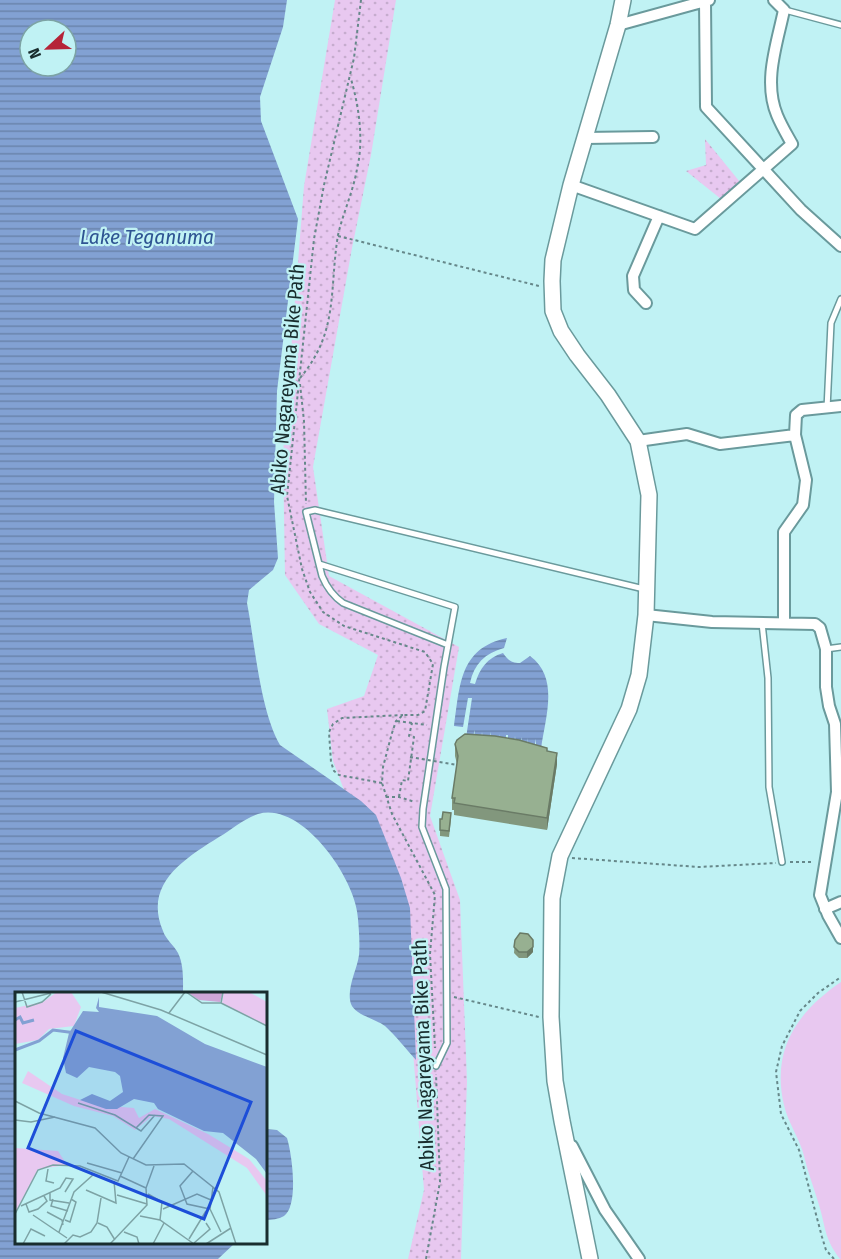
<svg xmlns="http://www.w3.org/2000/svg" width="841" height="1259" viewBox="0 0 841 1259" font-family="'Fira Sans Condensed',sans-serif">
<defs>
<pattern id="park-dots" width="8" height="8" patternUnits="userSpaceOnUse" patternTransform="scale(1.5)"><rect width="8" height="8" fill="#e8c8f0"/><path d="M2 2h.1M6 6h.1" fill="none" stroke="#c6acce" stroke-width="1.8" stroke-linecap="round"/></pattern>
<pattern id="water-rules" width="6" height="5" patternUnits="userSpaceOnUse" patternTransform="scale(1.5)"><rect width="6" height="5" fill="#82a1d3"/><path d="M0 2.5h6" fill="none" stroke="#6a84ac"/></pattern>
</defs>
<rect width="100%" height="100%" fill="#c0f2f4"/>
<!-- grass -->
<path fill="#e8c8f0" d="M841,982V1259H840C824,1238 826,1228 819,1205C814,1188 808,1173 804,1156C800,1139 788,1123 784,1105C771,1050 797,1012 841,982Z"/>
<!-- park -->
<path fill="url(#park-dots)" d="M335,0H396L371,155L352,248L313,467L329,576L459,647L430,816L460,900L467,1081L461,1259H408L424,1190L405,950L333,761L327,709L364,696L378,655L319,624L285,575L283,453L304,186Z
M705,139L744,187L726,203L686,171L706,165Z"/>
<!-- water -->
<path fill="url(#water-rules)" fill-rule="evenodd" d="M0,0H287L283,27L260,97L261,121L298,219L277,391L274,502L278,558L273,570L249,590L247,603C255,644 260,710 280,745L361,801L376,815L401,878L410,908L416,1060C406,1049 396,1036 385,1026C376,1019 355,1015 351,1004C346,989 357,970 359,955C360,944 359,931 358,919C357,881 303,801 258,814C245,818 231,830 219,837C184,859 143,884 163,931C166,940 174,945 178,953C184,965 183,981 183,993L16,994V1242L235,1243L218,1259H0ZM30,30H66V66H30Z
M507,638L504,648C485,653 474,664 470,683L475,684C480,668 487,658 503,653C508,660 511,663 520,663L530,656C560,678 545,718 541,749L536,748V739L534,748L528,747V738L527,747L522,746V737L520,746L516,745L515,736L514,745L508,744V735H506V744L499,743L500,734L498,743L491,742V732L489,741L483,740L482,732L481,740L474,739L475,730L472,739L466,738L472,698H468L463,727L454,726C460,686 459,648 507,638Z
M266,1129L277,1130L287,1138C292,1154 299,1205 284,1216C279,1219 271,1220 266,1220Z"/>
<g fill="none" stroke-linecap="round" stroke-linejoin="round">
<defs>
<path id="lane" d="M785,10L841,25
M827,409L831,323L841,299
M319,564L455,607L444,667L423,809L422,827L446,889L447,1043L436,1066
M762,623L768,678L769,787L782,862
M448,645L343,603C333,596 327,588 322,576L306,512L315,510L644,589
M826,649L841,647"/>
<path id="street" d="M705,1L706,107L801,210L841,246
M618,25L709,0
M585,138L653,137
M571,185L695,229L792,144C787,135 781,125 777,115C763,81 777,44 784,10L774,0
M646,303L634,290L633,276L659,216
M638,441L687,434L720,444L795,435
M646,615L712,622L815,624L820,628L826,649V687L829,706L835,724L837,792L820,895L828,915L841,938
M784,623V532L803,505L806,480L795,435L796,415L802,410L841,406
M825,909L841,902
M572,1146L605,1210L639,1259"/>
<path id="secondary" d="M590,1259L562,1121L555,1081L551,1017L552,898L560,856L629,709L639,675L646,615L649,495L638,441L608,395L577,355L561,331L553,311L552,281L553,260L571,185L618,25L623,0"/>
</defs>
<!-- lane casing -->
<use href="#lane" stroke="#6a9a9c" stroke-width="8"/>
<!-- street casing -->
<use href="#street" stroke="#6a9a9c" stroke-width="14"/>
<!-- secondary casing -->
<use href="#secondary" stroke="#6a9a9c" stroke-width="18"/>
<!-- path -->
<path stroke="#66888a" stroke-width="2" stroke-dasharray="3 3" stroke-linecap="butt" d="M361,0L354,58L324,185L314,239L287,496L302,569L310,592L323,612L344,626L425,652L433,664L425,711L418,715H403L396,721L392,733L383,767L382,783L392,814L435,895L430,954L435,1048
M338,236L539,286
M300,378C339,332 329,290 338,235C343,213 353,192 357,169C364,140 359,107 351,79
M300,384L304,421L306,504
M397,721L427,725
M382,783L339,775L334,771L331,762L329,732L333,724L342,718L403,715
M386,797H399L415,802
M399,797L402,780L408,781L414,737L409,736L412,723
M572,858L699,867L776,863
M790,862H814
M454,997L539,1017
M426,1259L440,1182L436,1074
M834,1259L826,1250L822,1237L799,1150L781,1114L776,1072L782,1046L800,1011L818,993L841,977"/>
<!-- lane -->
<use href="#lane" stroke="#fff" stroke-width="5"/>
<!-- street -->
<use href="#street" stroke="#fff" stroke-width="10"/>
<!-- secondary -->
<use href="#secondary" stroke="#fff" stroke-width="15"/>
<!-- path-bridge -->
<path stroke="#66888a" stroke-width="2" stroke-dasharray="3 3" stroke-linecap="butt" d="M410,757L457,765"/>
</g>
<!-- wall -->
<path fill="#82977d" d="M455,744L547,751L557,764L547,830L454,815V810H452V798L457,764L455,756Z
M440,819H451L449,837L440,836Z
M515,940H533V952L527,958H519L514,953Z"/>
<!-- shaded-wall -->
<path fill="#6a7b66" d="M557,753V764L547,830V818Z
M533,947V952L527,958V952Z"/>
<!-- building -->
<path fill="#97b091" stroke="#6a7b66" stroke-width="1.5" d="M465,734L495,736L519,740L547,748V751L557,753L547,818L454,803L455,798H452L458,756L455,744L457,740Z
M443,812L451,813L449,831L440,830V819H442Z
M520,933L528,934L533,940V947L527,952H519L514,947L515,940Z"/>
<g text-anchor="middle" stroke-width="4.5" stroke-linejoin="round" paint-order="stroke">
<!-- street labels -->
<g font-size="20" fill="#192d2e" stroke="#c0f2f4">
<text transform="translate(287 379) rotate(-85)" y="7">Abiko Nagareyama Bike Path</text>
<text transform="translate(423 1055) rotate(-92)" y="7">Abiko Nagareyama Bike Path</text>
</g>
<!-- water labels -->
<g font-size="21" font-style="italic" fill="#2e5492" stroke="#c0f2f4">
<text x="147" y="244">Lake Teganuma</text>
</g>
</g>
<!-- overview -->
<g transform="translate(15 992)">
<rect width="252" height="252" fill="#c0f2f4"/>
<path d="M0,156L43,159L52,173L23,177L0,221Z" fill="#e8c8f0"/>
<path d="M172,0H208L205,10L184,8Z" fill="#cea6d7"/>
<path d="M42,0H56L66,15L59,34L34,37L23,48L0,52V16L28,10ZM209,0H234L252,10V34L207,11ZM13,79L47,102L81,113L119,116L124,126L140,117L193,142L234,167L252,189V204L232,176L154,127L137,124L120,138L98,124L59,114L7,91Z" fill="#e8c8f0"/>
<path d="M84,5V15L142,24L190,52L252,75V182L241,167L208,141L189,139L143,117L139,111L119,107L102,117H91L65,108L77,102L95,109L108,100L105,84L100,80L74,75L62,86L51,81L48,66L54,41L68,19L84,20L81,16Z" fill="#82a1d3"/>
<path fill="none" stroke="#82a1d3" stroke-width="3" d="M0,28L5,25L8,31L19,28M0,58L24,49L38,38L61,41"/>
<path fill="none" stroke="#7da3a5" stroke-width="1.5" d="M7,0L12,15L27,10L36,2M86,0L146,18L252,63M171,0L187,11H206M208,0L206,11L252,34M0,10L36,1M154,21L170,0M0,109L24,121L80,136L106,161L131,173L169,172L204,200L221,252M63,111L100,123L126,139L140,123M0,128L16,130L40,125M118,167L148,124L134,123L121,136M72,171L107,181M33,177L31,189L39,191M178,179L165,194L172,212L195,217L198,195M105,184L131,196M71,198L101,211L99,189M35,201V208L54,211M133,202L147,210L145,228M102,203L132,212M38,207L36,214L53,219M11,212L14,220L23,217L32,209L29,204M6,214L45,196L51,186L58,187L50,200M148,217L182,202L196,208M195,217L206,240M32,220L47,228L48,233M0,222L23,178L38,173L65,174L103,189L114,165M18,223L52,246M125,224L145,228L179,252M50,228L55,230L61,210L56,207M83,231L92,235L100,248M44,240L59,200L79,182M109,240L122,245L124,252M174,247L191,219M179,251L195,237L191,231M8,252L16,237L30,244M49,252L58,243L65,245L76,240L82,231L86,206M95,252L132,213L131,196L139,174M138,252L149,231M191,252L216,236"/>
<path fill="#1d4ed8" fill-opacity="0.15" stroke="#1d4ed8" stroke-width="3" d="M61,39L236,110L189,227L13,156Z"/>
<rect width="252" height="252" fill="none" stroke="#192d2e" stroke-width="3"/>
</g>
<!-- north arrow -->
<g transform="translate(48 48) rotate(248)"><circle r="28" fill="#c0f2f4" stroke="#7da3a5" stroke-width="1.5"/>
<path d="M0-4.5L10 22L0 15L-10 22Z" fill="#b52338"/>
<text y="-9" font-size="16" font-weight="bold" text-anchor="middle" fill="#192d2e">N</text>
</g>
</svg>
